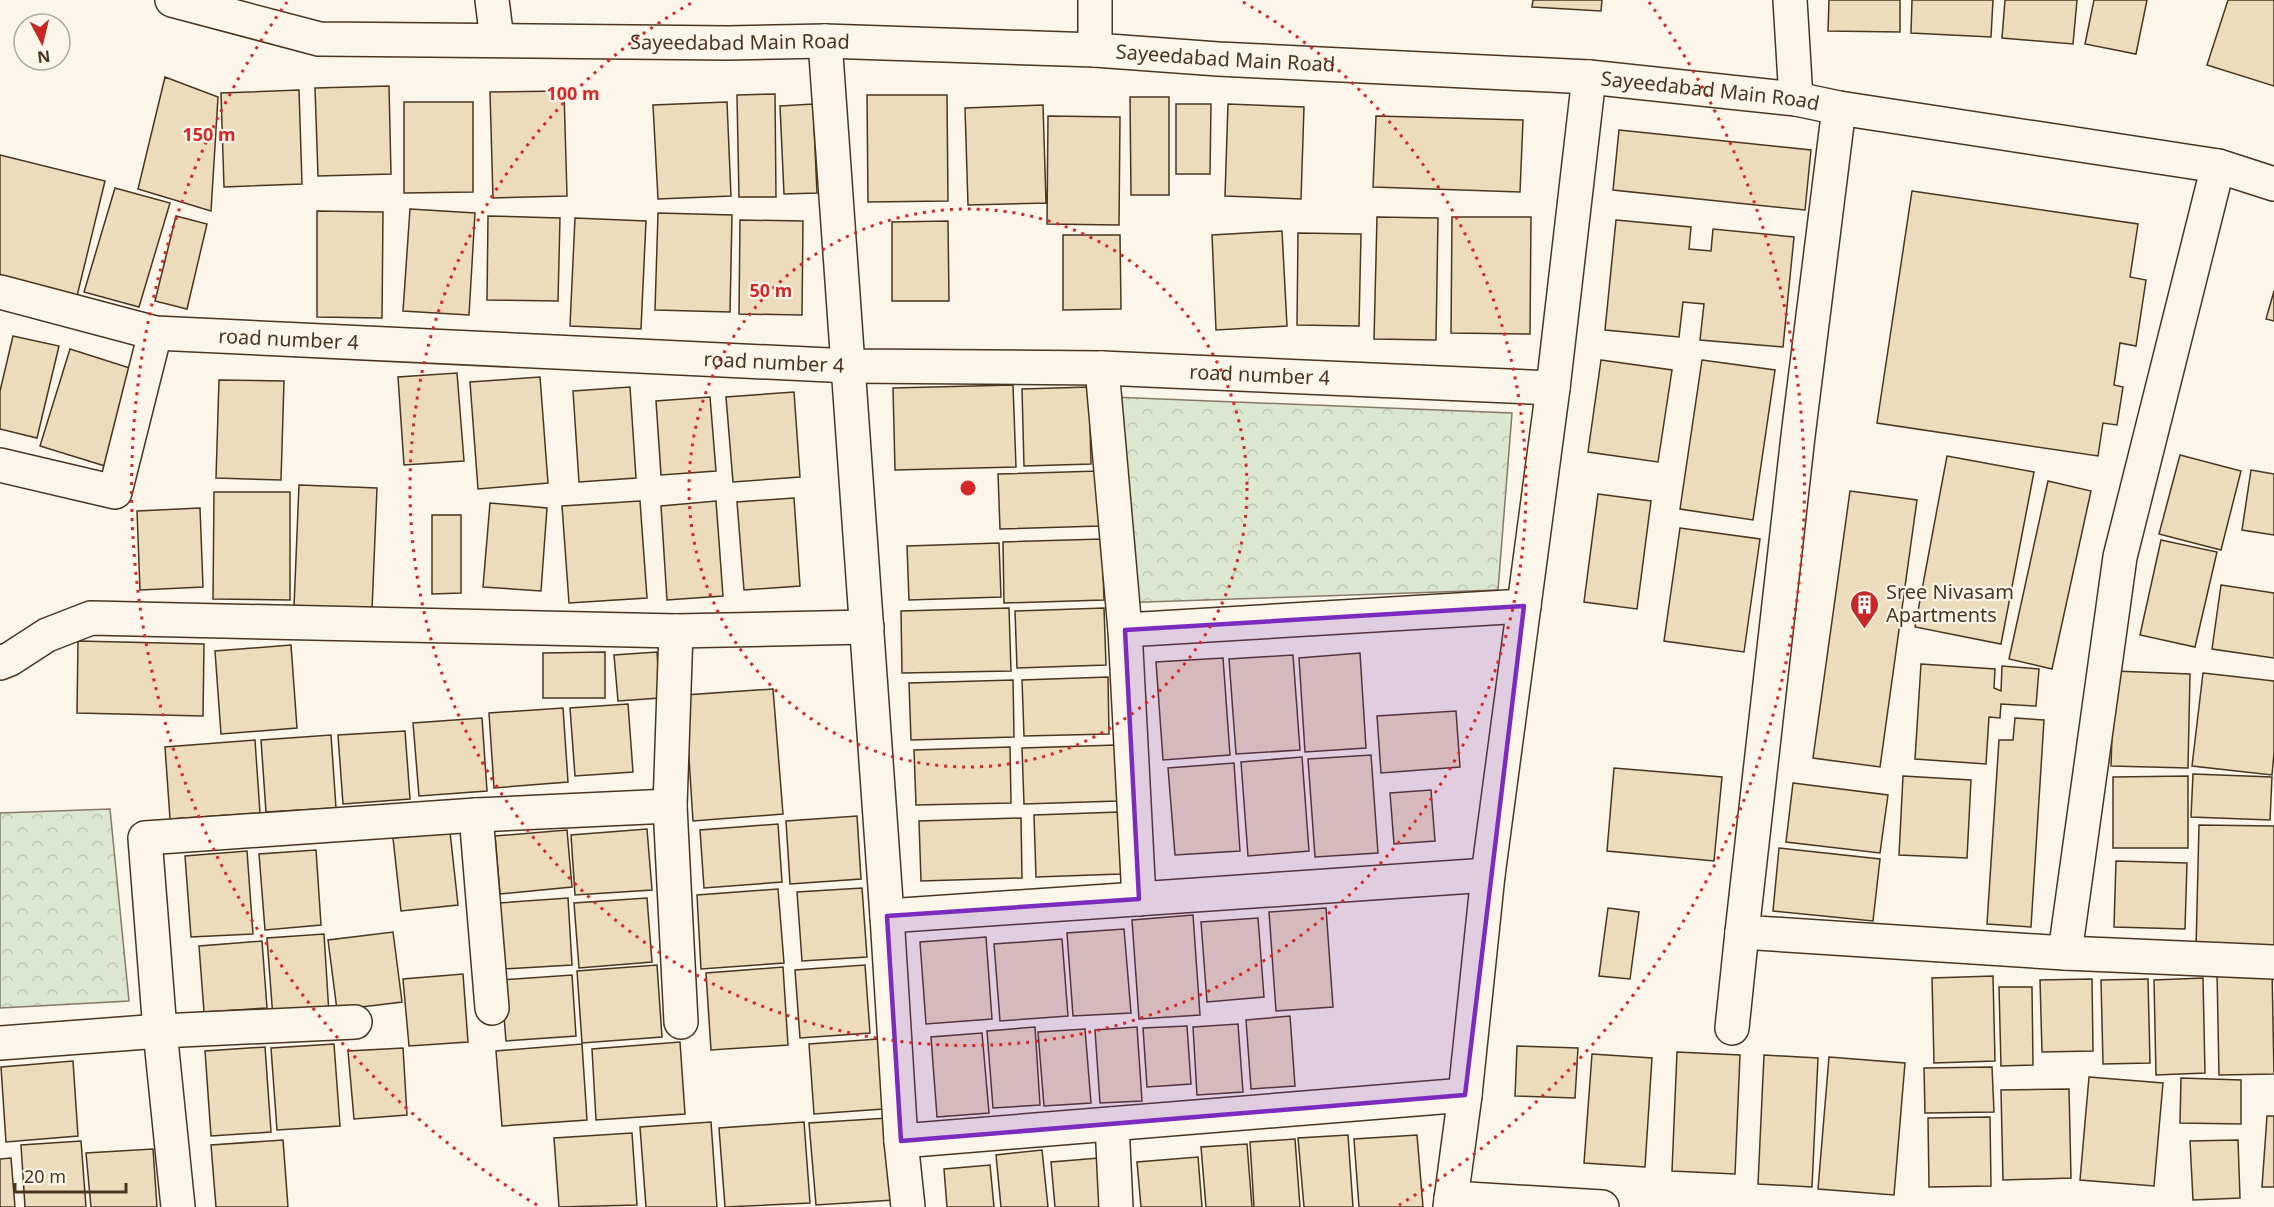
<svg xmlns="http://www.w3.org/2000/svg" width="2274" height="1207" viewBox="0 0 2274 1207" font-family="'Noto Sans',sans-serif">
<defs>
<pattern id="forest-crowns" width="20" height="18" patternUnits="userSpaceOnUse" patternTransform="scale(1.5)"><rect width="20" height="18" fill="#dce7d0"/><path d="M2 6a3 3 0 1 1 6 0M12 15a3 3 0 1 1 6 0" fill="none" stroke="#bec7b2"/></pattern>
</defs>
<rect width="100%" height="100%" fill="#fbf6e9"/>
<!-- forest -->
<path fill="url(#forest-crowns)" stroke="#887966" stroke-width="1.5" d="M1112,397L1512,413L1498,590L1117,603Z
M110,809L129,1001L0,1008V813Z"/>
<!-- building -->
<path fill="#ecdcbc" stroke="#4a3520" stroke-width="1.5" d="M1533,0H1602L1601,11L1532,7Z
M1829,0H1900V32L1828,31Z
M1912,0H1993L1991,37L1911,33Z
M2005,0H2077L2073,44L2002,38Z
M2094,0H2147L2136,54L2085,44Z
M2228,0H2274V86L2207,65Z
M165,77L218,97L211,211L138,189Z
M389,86L391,174L318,176L315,88Z
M299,90L302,184L224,187L221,93Z
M564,91L567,196L493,198L490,92Z
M775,94L776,197H739L737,95Z
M867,95H947L948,201L868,202Z
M1130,97H1169V195H1131Z
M404,102H473V192L404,193Z
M727,102L731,196L658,199L653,105Z
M813,104L817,193L784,194L780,106Z
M1176,104H1211L1210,174H1176Z
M1228,104L1304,107L1301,199L1225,196Z
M1043,105L1046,203L968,205L965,108Z
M1048,116L1120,117L1119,225L1047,224Z
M1376,116L1523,120L1520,192L1373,187Z
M1619,130L1811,150L1805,210L1613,190Z
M0,155L105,181L77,296L0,277Z
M115,188L170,203L139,307L84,292Z
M1912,191L2138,224L2130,277L2146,280L2136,346L2120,343L2114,385L2123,387L2117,425L2103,423L2098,456L1877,423Z
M410,209L475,213L469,315L403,311Z
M317,211L383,212L382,318L317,317Z
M658,213L732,215L730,312L655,310Z
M176,216L207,224L187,309L155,301Z
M488,216L560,218L558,301L487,300Z
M1377,217L1438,218L1436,340L1374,339Z
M1452,217H1531L1530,334L1451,333Z
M575,218L646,221L641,329L570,326Z
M740,220L803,221L802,315L739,314Z
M1616,220L1691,227L1689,249L1711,251L1713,229L1794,237L1783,347L1700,340L1704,304L1683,302L1679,337L1605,330Z
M948,221L949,301H892V222Z
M1282,231L1287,326L1216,330L1212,235Z
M1298,233L1361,234L1359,326L1297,325Z
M1063,235H1120L1121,309L1063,310Z
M2274,291V321L2266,319Z
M13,336L59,346L37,438L0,429V391Z
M70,349L136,370L105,466L40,446Z
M1601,360L1672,370L1658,462L1588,452Z
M1702,360L1775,370L1753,520L1680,509Z
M457,373L464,461L404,465L398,377Z
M540,377L548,483L478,489L470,382Z
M219,380L284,381L281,480L216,478Z
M1013,385L1016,467L895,470L893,388Z
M630,387L636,478L579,482L573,391Z
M1089,387L1091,464L1024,466L1022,389Z
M794,392L800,477L733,482L726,397Z
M710,397L716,471L661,475L656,401Z
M2180,455L2241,471L2221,550L2159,534Z
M1947,456L2034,472L2001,644L1915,627Z
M2251,470L2274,474V535L2242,530Z
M1099,471L1100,526L1000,529L998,474Z
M2048,481L2091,491L2052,669L2009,659Z
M299,485L377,488L372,610L294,607Z
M1850,491L1917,500L1880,767L1813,758Z
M214,492H290V600L213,599Z
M1598,494L1651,501L1637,609L1584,602Z
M794,498L800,586L744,590L737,502Z
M640,501L647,598L569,603L562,506Z
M716,501L723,596L667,600L661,506Z
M490,503L547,508L541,591L483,587Z
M200,508L203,587L140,590L137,511Z
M432,515H461V593L432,594Z
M1680,528L1760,539L1744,652L1664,641Z
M1102,539L1104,600L1004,603L1003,542Z
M2161,540L2217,552L2195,647L2140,635Z
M999,543L1001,597L909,600L907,546Z
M2221,585L2274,593V658L2212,649Z
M1009,608L1011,671L902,673L901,611Z
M1104,608L1106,665L1017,668L1015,611Z
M78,641L204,644L203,716L77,713Z
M291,645L297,728L221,734L215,651Z
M605,652V698H543V653Z
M657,652L660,698L618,701L614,655Z
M1360,653L1366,748L1305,752L1299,658Z
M1293,655L1300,750L1236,754L1229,659Z
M1223,658L1230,755L1163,760L1156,662Z
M1921,664L1995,669L1994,688L2001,691L2002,666L2039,669L2036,706L2001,704L2000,718L1989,717L1986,764L1915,759Z
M2114,671L2190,674L2188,768L2111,766Z
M2203,673L2274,681V753L2272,775L2192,766Z
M1108,677L1109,734L1024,736L1022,680Z
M1013,680L1014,737L911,740L909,683Z
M773,689L783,814L693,821L685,695Z
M628,704L633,772L575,776L570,708Z
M563,708L568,782L494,788L489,713Z
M1456,711L1460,767L1381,773L1377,716Z
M482,718L487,791L419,796L413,723Z
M2015,718L2044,720L2031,927L1987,924L1999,740H2013Z
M405,731L410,799L343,804L338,735Z
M331,735L336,808L266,812L261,740Z
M255,740L260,813L170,819L165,747Z
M1116,745L1118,801L1024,804L1022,748Z
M1010,747L1011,803L916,805L914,750Z
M1371,755L1378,853L1315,857L1308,759Z
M1302,757L1309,851L1248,856L1241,762Z
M1234,763L1240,851L1175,855L1168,768Z
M1614,768L1722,777L1714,861L1607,851Z
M2193,774L2272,777L2270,820L2191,817Z
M1903,776L1971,780L1967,858L1899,855Z
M2188,776V848H2113V777Z
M1793,783L1888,795L1880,853L1786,842Z
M1431,790L1435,841L1394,844L1390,793Z
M1119,812L1121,874L1036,877L1034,815Z
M857,816L861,879L790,884L786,821Z
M1021,818L1022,878L921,881L919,821Z
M778,824L782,882L704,888L700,830Z
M2199,825L2274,826V954L2196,950Z
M647,829L652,890L575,895L571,835Z
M567,830L572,887L500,894L495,836Z
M450,832L458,905L401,911L393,838Z
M1779,848L1880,859L1873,921L1773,911Z
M316,850L321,925L265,930L259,854Z
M247,851L253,934L191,937L185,856Z
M2116,861L2187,863L2185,929L2114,927Z
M862,888L867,957L802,961L797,892Z
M778,889L784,963L701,969L697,895Z
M568,898L572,965L503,969L499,903Z
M647,898L652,962L579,968L574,903Z
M1326,908L1333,1007L1276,1011L1269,912Z
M1608,908L1639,912L1630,979L1599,976Z
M1193,915L1200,1015L1139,1019L1132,920Z
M1258,918L1264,997L1207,1002L1201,922Z
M1124,929L1131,1013L1073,1016L1067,933Z
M393,932L402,1002L337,1010L328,940Z
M324,934L329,1014L273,1018L267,938Z
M986,937L992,1019L926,1024L920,942Z
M1062,939L1068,1016L1000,1021L994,944Z
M262,941L267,1008L204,1012L199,946Z
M657,965L662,1037L582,1043L577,971Z
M865,965L870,1033L800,1038L795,970Z
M783,967L788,1045L711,1050L706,973Z
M2272,969L2274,1074L2219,1075L2217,971Z
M463,974L468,1042L409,1046L403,979Z
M572,975L576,1036L506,1041L501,980Z
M1993,976L1995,1061L1934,1063L1932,978Z
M2203,978L2205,1073L2156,1075L2154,980Z
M2092,979L2093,1051L2042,1052L2040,980Z
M2148,979L2150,1063L2103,1064L2101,980Z
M1999,987H2032L2033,1065L2001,1066Z
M1290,1016L1295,1086L1251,1089L1246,1020Z
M1238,1024L1243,1092L1197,1095L1193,1027Z
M1187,1026L1191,1084L1147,1087L1143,1028Z
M1035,1027L1040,1105L993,1108L987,1031Z
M1137,1027L1142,1101L1100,1103L1095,1030Z
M1085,1029L1091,1103L1044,1106L1038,1032Z
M982,1033L989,1113L937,1117L931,1037Z
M878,1039L883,1109L814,1114L809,1044Z
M680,1042L685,1114L596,1120L592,1049Z
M334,1044L340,1126L277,1130L271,1048Z
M582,1044L587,1120L502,1126L496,1051Z
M1517,1046L1578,1048L1575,1098L1515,1096Z
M265,1047L271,1132L211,1136L205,1051Z
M403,1048L407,1115L354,1119L348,1051Z
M1677,1052L1740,1055L1735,1174L1672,1171Z
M1592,1054L1652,1058L1645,1167L1584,1163Z
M1764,1055L1818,1058L1812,1187L1758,1184Z
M1829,1057L1905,1063L1894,1195L1818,1189Z
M73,1061L78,1136L6,1142L1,1067Z
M1992,1067L1994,1112L1925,1113L1924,1068Z
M2089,1077L2163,1083L2154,1186L2080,1180Z
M2181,1078L2241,1080V1124L2180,1123Z
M2069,1089L2071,1178L2003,1180L2001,1090Z
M2267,1116H2274V1187H2262Z
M1990,1117L1991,1186L1929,1187L1928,1118Z
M888,1118L894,1200L816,1205L809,1123Z
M711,1122L717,1207H646L640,1127Z
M804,1122L810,1203L725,1207L719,1128Z
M632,1133L637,1205L559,1207L554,1138Z
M1348,1135L1353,1207H1304L1298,1138Z
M1417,1135L1423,1207H1359L1354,1139Z
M1295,1139L1300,1207H1254L1250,1142Z
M283,1140L288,1207H216L211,1145Z
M2238,1140L2240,1198L2193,1200L2190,1141Z
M81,1141L86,1207H25L21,1145Z
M1247,1144L1252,1207H1206L1201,1147Z
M153,1149L157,1207H91L86,1153Z
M1042,1150L1048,1207H1001L996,1155Z
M1198,1157L1202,1207H1141L1137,1162Z
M11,1158L15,1207H0V1159Z
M1099,1158L1104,1207H1055L1051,1162Z
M990,1165L994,1207H947L944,1169Z"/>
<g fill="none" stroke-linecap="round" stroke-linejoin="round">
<defs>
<g id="street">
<path d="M492,0L497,40"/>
<path d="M1790,0L1796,99"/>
<path d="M825,41L887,916L901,1141L908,1207"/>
<path d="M1839,108L1798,436L1742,932L2065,953L2274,962"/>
<path id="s1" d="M0,292L155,333L850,366L1102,368L1553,388"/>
<path d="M1102,368L1125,630"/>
<path d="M0,465L115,492L155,333"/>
<path d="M676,631L670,806L681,1022"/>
<path d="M0,663L10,659L47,635L91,618L676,631L867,627"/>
<path d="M476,815L492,1008"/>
<path d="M1139,899L1125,630L1524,606"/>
<path d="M887,916L1488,875"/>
<path d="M2065,953L2120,557L2218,166"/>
<path d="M1732,1028L1742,932"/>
<path d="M0,1043L160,1031L355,1022"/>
<path d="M1112,1124L1116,1207"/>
<path d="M901,1141L1465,1095"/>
<path d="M178,1207L160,1031L145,838L476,815L670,806"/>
</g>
<g id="secondary">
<path id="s2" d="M172,0L319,39L728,43L825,41L1095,50L1218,59L1589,77L1796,99L1839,108L2218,166L2274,184"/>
<path d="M1095,50V0"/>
<path d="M1451,1198L1602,1207"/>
<path d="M1450,1207L1465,1095L1488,875L1553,388L1589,77"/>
</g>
</defs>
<!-- street casing -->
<use href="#street" stroke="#4a3520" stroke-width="36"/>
<!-- secondary casing -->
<use href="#secondary" stroke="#4a3520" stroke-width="36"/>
<!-- street -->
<use href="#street" stroke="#fbf6e9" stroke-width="33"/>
<!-- secondary -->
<use href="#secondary" stroke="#fbf6e9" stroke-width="33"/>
</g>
<!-- marked area -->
<path fill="#7b2cbf" fill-opacity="0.2" stroke="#7b2cbf" stroke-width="4.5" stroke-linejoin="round" d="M1524,606L1465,1095L901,1141L887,916L1139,899L1125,630Z"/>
<!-- distance rings -->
<g fill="none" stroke="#d62828" stroke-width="3" stroke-dasharray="3 6">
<circle cx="968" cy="488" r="279"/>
<path d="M1243 2A558 558 0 1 1 693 2"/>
<path d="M537 1205A837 837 0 0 1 287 2M1649 2A837 837 0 0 1 1399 1205"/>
</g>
<!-- icons -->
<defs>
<symbol id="building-pin" viewBox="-11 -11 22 30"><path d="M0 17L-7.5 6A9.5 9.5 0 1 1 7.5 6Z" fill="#c62828" stroke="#fbf6e9"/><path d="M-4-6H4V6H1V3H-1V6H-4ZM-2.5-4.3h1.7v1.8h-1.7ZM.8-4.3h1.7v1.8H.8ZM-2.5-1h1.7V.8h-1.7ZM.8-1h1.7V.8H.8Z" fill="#fff"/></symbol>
</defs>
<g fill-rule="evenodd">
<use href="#building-pin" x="1848" y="588" width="33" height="45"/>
</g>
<g text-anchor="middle" stroke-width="4.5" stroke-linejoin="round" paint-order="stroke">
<!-- street labels -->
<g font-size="20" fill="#4a3520" stroke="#fbf6e9">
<text dy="7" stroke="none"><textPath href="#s2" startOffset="573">Sayeedabad Main Road</textPath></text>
<text dy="7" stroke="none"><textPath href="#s2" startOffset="1059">Sayeedabad Main Road</textPath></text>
<text dy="7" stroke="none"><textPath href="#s2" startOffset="1545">Sayeedabad Main Road</textPath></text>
<text dy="7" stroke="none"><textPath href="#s1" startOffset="294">road number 4</textPath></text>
<text dy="7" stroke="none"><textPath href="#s1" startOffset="780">road number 4</textPath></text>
<text dy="7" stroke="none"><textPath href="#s1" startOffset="1266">road number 4</textPath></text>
</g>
<!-- poi labels -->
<g font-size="20" fill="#4a3520" stroke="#fbf6e9" text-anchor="start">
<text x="1886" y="599">Sree Nivasam<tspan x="1886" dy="23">Apartments</tspan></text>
</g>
</g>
<circle cx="968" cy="488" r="9" fill="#d62828" stroke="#fbf6e9" stroke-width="3"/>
<g font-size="18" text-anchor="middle" font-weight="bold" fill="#d62828" stroke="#fbf6e9" stroke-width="4.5" stroke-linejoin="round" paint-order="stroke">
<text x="573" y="100">100 m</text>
<text x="209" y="141">150 m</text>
<text x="771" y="297">50 m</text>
</g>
<!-- north arrow -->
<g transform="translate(42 42) rotate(173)"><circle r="28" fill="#fbf6e9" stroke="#b4a999" stroke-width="1.5"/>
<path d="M0-4.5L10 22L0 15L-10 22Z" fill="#c62828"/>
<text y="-9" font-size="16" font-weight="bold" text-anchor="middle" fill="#4a3520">N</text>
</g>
<!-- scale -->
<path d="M15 1183v9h111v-9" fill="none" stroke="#4a3520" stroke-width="3"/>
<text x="24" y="1183" font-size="18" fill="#4a3520" stroke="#fbf6e9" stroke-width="4.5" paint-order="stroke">20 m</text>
</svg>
